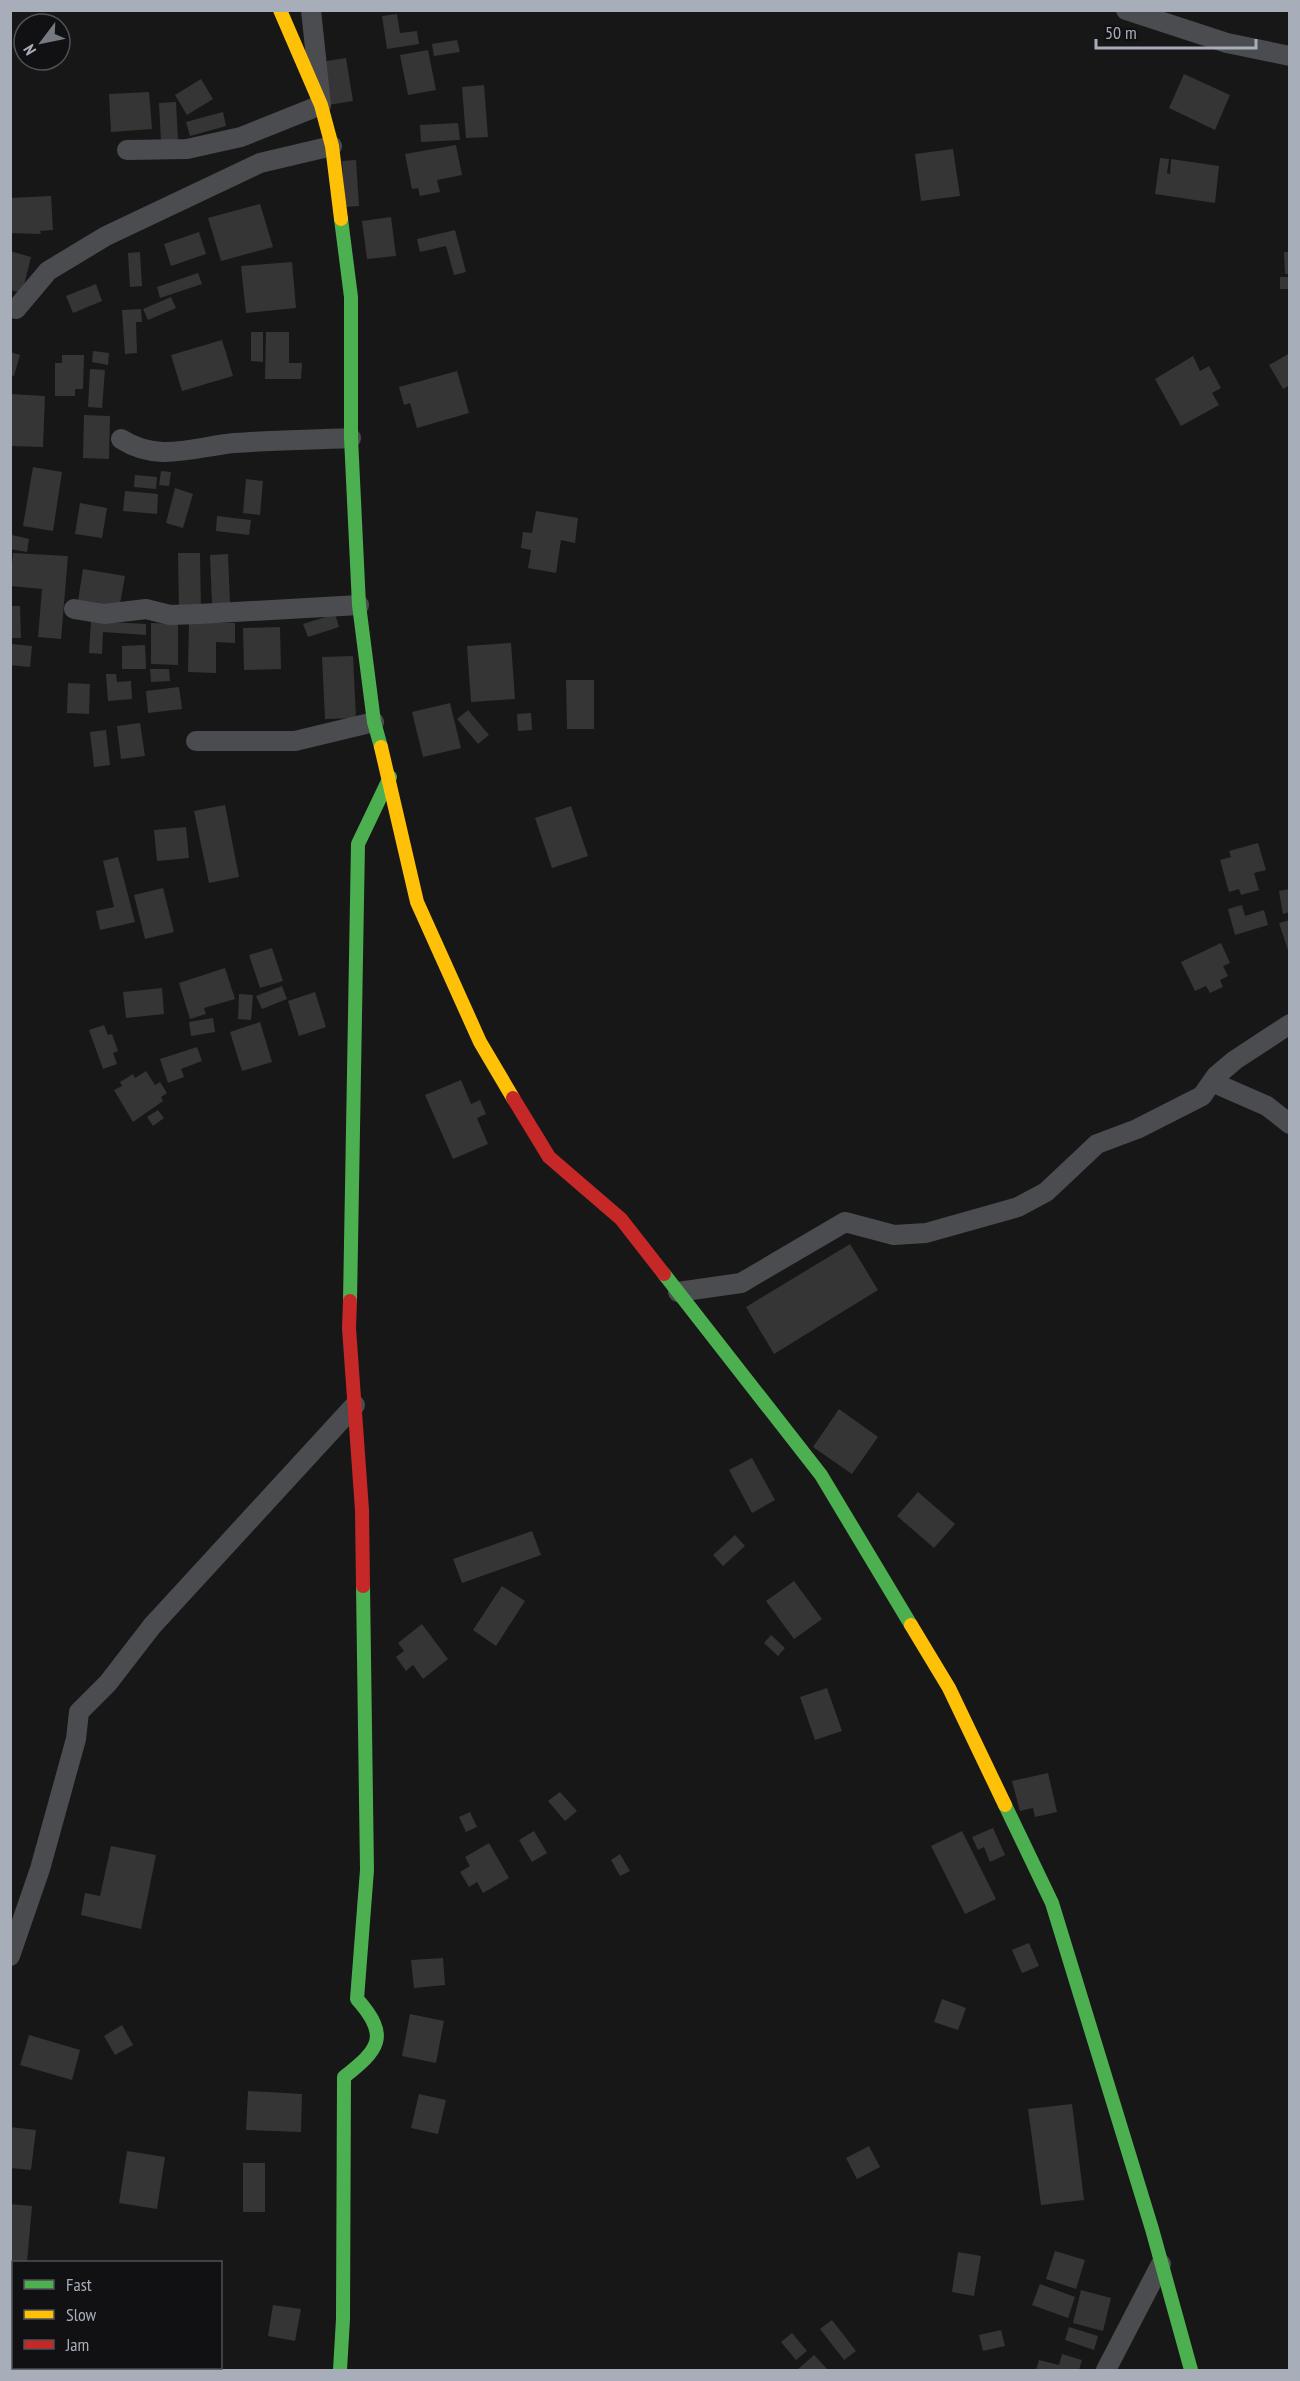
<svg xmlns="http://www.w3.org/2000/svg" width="1300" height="2381" viewBox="0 0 1300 2381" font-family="'PT Sans Narrow',sans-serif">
<rect width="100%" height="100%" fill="#171717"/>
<!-- building -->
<path fill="#353536" d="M397,14L400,33L417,31L419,44L387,49L382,16Z
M457,40L460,52L434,56L432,44Z
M428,50L436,90L408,95L400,55Z
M346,58L353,101L328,105L320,62Z
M1184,74L1230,95L1215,130L1169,108Z
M201,79L213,99L187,115L175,95Z
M484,85L488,137L466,138L462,87Z
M149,92L152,129L111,132L109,94Z
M176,102L178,141L161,142L159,103Z
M223,112L226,126L190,136L186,122Z
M458,123L460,140L421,142L420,125Z
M456,145L462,175L437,180L440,192L420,196L418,188L412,189L405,154Z
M953,149L960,196L921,201L915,154Z
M1160,158L1169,159L1167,173L1170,174L1171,159L1219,166L1215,203L1155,194Z
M356,160L359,206L345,207L342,161Z
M51,196L53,230L40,231L41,234L10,233V198Z
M260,204L273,247L221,261L208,218Z
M391,217L396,256L367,259L362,221Z
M455,230L466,272L454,275L446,246L420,252L417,239Z
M199,232L206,254L171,266L164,244Z
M10,251L31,257L22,293L10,290Z
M140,252L142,286L130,287L128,253Z
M1284,252H1290V274H1285Z
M292,262L296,308L246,313L241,266Z
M198,273L202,284L160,298L157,287Z
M1280,277H1290V289H1280Z
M96,284L102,301L73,313L66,296Z
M171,297L176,308L148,320L143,309Z
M141,309L142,322H136L137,353L125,354L122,310Z
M251,332H263V362L251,361Z
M266,332H289V363H302L301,379H265Z
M222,340L233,376L182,391L171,355Z
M93,351L109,353L108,365L92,362Z
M10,352L20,355L14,376L10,375Z
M1290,353V385L1283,389L1269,365Z
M62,355H84L83,389H75V396H55V363H62Z
M1193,356L1200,371L1209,366L1221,388L1212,393L1219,405L1181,426L1155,379Z
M90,369L105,370L102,408L88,407Z
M457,371L469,413L417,428L410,403L404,405L399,387Z
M10,394L45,396L43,447L10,446Z
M84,415L110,416L109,459L83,458Z
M33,467L62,472L53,531L23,526Z
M161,471L171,472L169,486L159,485Z
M135,475L157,477L156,489L134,487Z
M246,479L263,481L260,515L243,513Z
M175,488L193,494L183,528L166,523Z
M125,491L158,494L157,514L123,511Z
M80,503L107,508L102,538L75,534Z
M536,511L578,518L575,543L561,540L556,573L528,568L531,550L521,548L523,532L532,533Z
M217,516L251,520L249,535L216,531Z
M12,535L29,539L27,552L10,549Z
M13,553L68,556L61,639L38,637L42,589L10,586Z
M178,553H200L201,611H179Z
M228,554L230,603L212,604L210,555Z
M83,569L125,576L119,609L78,601Z
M10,606H20L21,638H10Z
M335,614L339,627L308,637L303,624Z
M91,621L146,624V635L103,632L102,654L89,653Z
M151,623L178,624V665L151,664Z
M189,623H235V643L216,642V673L188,672Z
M280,627L281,669L244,670L243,628Z
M511,643L515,699L471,702L467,646Z
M12,644L32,646L30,667L10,665Z
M145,645L146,669H122V646Z
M353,656L356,718L325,719L322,657Z
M150,669H169L170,681L151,682Z
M106,674H116L117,682L131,681L132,699L108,701Z
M566,680H594V729H567Z
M68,683L90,684L89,714L67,713Z
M179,687L182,709L148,713L146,691Z
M450,703L461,748L423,757L412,712Z
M468,710L489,735L478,744L457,719Z
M531,713L532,730L518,731L517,714Z
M140,723L145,756L121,759L117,726Z
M106,730L110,765L94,767L90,732Z
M225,805L239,877L209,883L194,811Z
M571,806L588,856L552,868L535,818Z
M186,827L189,858L157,861L154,830Z
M1258,843L1266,870L1254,873L1259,890L1241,895L1239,889L1229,892L1220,860L1231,857L1229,851Z
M118,857L135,922L100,930L96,911L114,907L103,861Z
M163,888L174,932L145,939L134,895Z
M1290,889V912L1283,914L1279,891Z
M1242,905L1245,916L1264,910L1268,925L1235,935L1228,909Z
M1290,920V953H1289L1279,923Z
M1221,943L1230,963L1223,966L1228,976L1220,980L1223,987L1210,993L1206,986L1195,991L1181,962Z
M272,948L283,981L260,988L249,955Z
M225,968L235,999L204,1008L206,1014L190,1019L179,983Z
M282,986L287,999L262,1009L256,996Z
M162,988L164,1014L126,1018L123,992Z
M315,992L326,1027L299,1036L288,1001Z
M239,994L253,995L251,1020L238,1019Z
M213,1018L215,1032L191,1036L189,1022Z
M260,1022L272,1062L242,1071L230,1032Z
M104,1025L108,1035L112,1034L118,1051L113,1053L117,1064L103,1069L89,1030Z
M197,1047L202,1061L181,1069L184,1077L168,1083L160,1059Z
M146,1071L155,1085L160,1082L167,1093L161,1097L163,1101L133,1122L114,1090L122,1086L120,1082L133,1074L135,1078Z
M461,1080L471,1104L480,1100L486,1114L477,1118L488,1144L453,1159L425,1095Z
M158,1110L164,1118L153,1126L147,1117Z
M850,1244L878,1290L774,1354L746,1307Z
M839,1409L878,1437L852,1474L813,1447Z
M752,1458L775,1500L752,1513L729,1470Z
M918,1492L955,1524L934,1548L897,1516Z
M532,1531L541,1555L462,1583L453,1559Z
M735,1535L745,1546L723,1566L713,1555Z
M794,1581L822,1619L794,1639L766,1601Z
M502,1586L525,1601L496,1646L473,1630Z
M422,1624L448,1659L423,1679L413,1665L406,1671L396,1657L404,1651L398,1643Z
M771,1635L785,1648L778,1656L764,1643Z
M827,1688L842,1731L815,1740L800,1697Z
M1048,1773L1057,1812L1035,1817L1033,1808L1020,1811L1012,1781Z
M560,1792L577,1811L565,1821L548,1801Z
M470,1812L477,1827L466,1832L459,1817Z
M993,1828L1005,1855L990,1862L984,1847L978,1850L972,1837Z
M534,1831L547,1853L532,1862L519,1840Z
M962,1831L996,1899L965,1914L931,1846Z
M489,1843L509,1878L483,1893L477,1882L469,1887L460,1872L470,1866L465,1857Z
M111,1846L156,1855L141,1929L81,1915L85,1893L100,1896Z
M620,1854L630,1871L620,1876L611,1860Z
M1029,1943L1039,1966L1022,1973L1012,1950Z
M443,1958L445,1985L414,1988L411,1960Z
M942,1999L966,2008L958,2030L934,2022Z
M410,2014L444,2021L436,2063L402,2056Z
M122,2025L133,2045L115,2055L104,2036Z
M29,2035L80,2050L72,2080L20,2065Z
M248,2091L302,2094L301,2132L246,2130Z
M419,2094L446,2100L438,2134L411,2128Z
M1072,2104L1084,2200L1041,2205L1028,2109Z
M10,2127L36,2130L31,2170L10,2168Z
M869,2146L880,2167L857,2179L846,2158Z
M127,2151L165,2157L157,2209L119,2203Z
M243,2163H265V2212H243Z
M10,2204L32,2206L27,2262H14V2271H10Z
M1055,2251L1085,2260L1076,2289L1046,2279Z
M958,2252L981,2256L974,2296L952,2292Z
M1040,2284L1075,2297L1068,2318L1032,2305Z
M1081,2290L1111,2298L1103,2331L1073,2323Z
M273,2305L301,2309L295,2341L268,2336Z
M832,2320L856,2351L844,2360L820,2329Z
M1069,2327L1098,2336L1094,2350L1065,2340Z
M1001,2330L1005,2346L983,2351L979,2335Z
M792,2333L807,2351L796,2360L781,2342Z
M1062,2354L1082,2360L1079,2370H1036L1039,2360L1059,2365Z
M814,2355L828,2370H797Z"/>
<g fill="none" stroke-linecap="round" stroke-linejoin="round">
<!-- street -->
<path stroke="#4a4c50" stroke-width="20" d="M1126,10L1227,43L1290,56
M127,150L187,149L241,137L321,105L311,10
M16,309L48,271L106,236L260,163L332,146
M121,439C158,463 194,447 234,443C273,440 312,440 351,438
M74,609L104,614L146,609L170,615L199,614L359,605
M196,741H295L374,722
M1212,1082L1267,1106L1290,1124
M678,1292L741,1283L845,1222L894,1235L926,1233L1018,1207L1046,1192L1097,1144L1137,1129L1202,1096L1216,1076L1235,1060L1290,1024
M10,1956L40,1869L76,1739L79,1712L108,1683L152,1626L355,1405
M1106,2370L1161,2264"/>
<!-- fast -->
<path stroke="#4caf50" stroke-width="14" d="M341,219L351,297V438L359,605L374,722L381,747
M664,1274L821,1475L911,1625
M350,1301L358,844L390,777
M1005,1805L1052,1903L1152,2229L1191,2370
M340,2370L343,2319L344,2077C378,2050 391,2037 357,1999L367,1870L363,1586"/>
<!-- slow -->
<path stroke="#ffc107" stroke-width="14" d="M280,10L321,105L332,146L341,219
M381,747L417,902L480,1042L513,1098
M911,1625L949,1688L1005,1805"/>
<!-- jam -->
<path stroke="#c62828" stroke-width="14" d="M513,1098L549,1157L621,1219L664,1274
M350,1301L349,1328L362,1510L363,1586"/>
</g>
<!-- border -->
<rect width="1300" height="2381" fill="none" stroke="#a7aeb9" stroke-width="24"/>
<!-- legend -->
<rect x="12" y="2261" width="210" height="108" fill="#111113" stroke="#4d5055" stroke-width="1.5"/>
<rect x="24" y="2280" width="30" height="9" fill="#4caf50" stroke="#4d5055" stroke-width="1.5"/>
<text x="66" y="2291" font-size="18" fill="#a7aeb9">Fast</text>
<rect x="24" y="2310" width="30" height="9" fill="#ffc107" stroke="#4d5055" stroke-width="1.5"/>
<text x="66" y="2321" font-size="18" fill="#a7aeb9">Slow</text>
<rect x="24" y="2340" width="30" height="9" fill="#c62828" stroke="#4d5055" stroke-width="1.5"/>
<text x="66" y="2351" font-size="18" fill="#a7aeb9">Jam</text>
<!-- north arrow -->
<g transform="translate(42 42) rotate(238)"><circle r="28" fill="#111113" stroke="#4d5055" stroke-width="1.5"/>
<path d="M0-4.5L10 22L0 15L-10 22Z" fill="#757980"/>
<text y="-9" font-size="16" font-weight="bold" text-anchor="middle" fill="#a7aeb9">N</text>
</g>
<!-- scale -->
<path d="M1096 39v9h160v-9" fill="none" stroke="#a7aeb9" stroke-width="3"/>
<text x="1105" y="39" font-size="18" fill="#a7aeb9" stroke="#111113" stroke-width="4.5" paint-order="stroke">50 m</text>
</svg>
